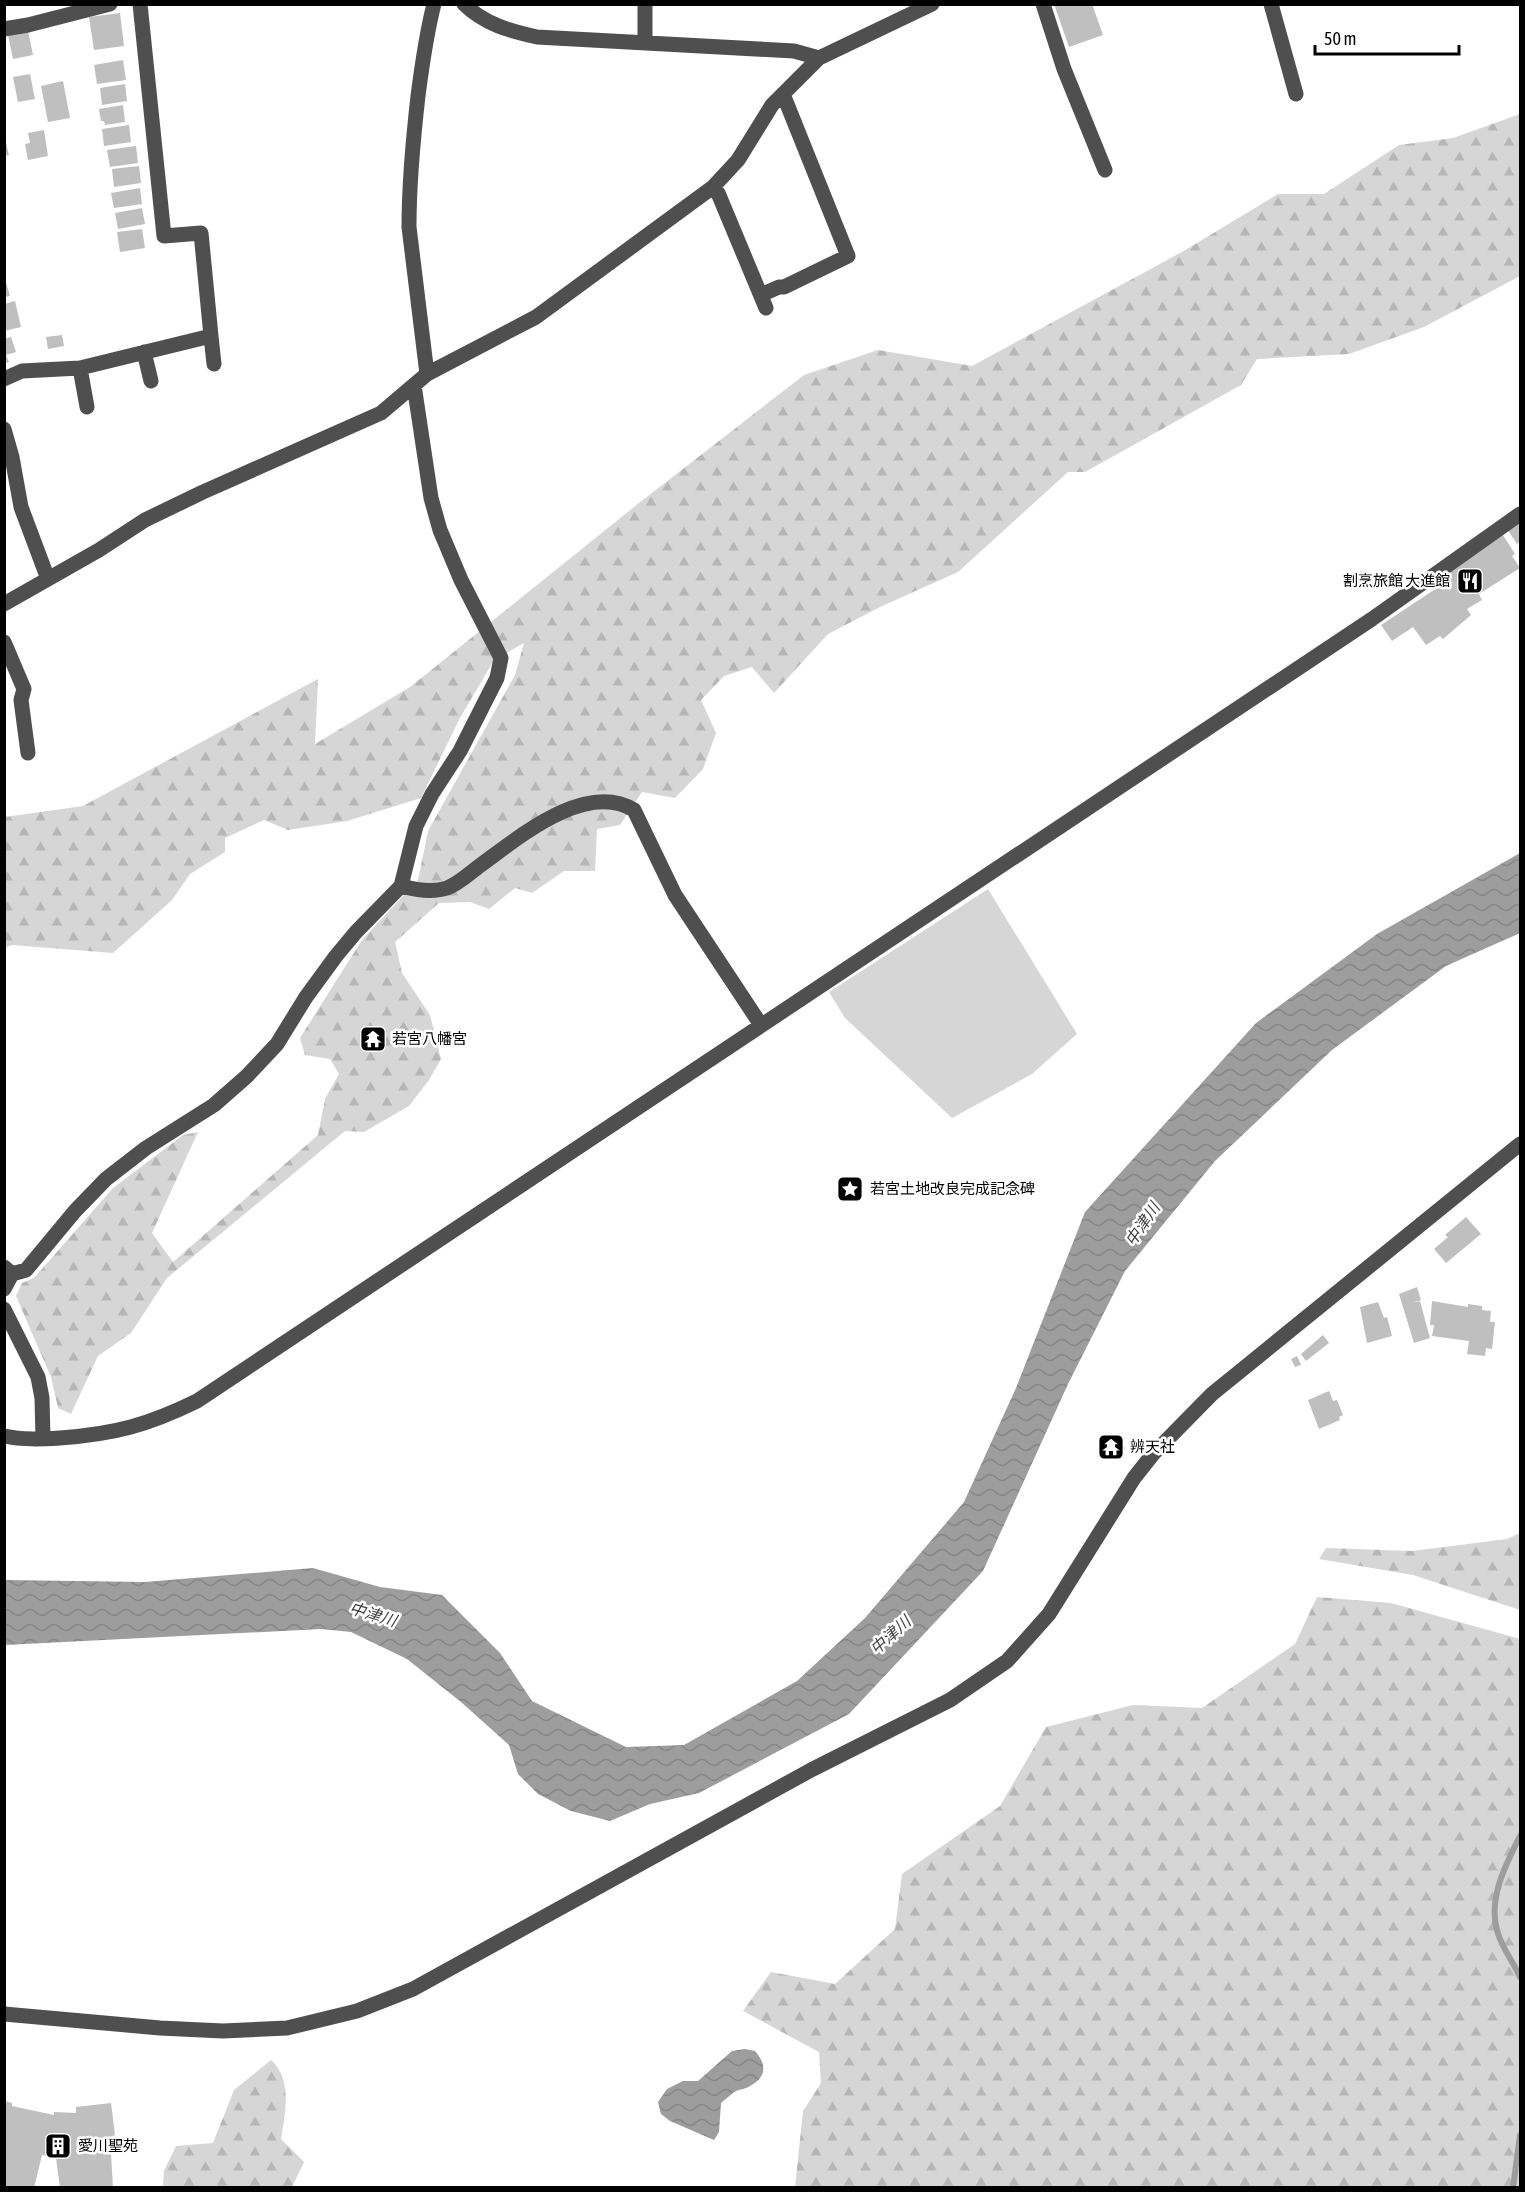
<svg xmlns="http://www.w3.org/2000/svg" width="1525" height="2192" viewBox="0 0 1525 2192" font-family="'Asap Condensed','Noto Sans JP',sans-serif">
<defs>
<pattern id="forest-firs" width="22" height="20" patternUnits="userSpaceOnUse" patternTransform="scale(1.5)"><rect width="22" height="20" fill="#d6d6d6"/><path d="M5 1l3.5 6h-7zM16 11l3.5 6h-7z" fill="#b6b6b6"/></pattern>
<pattern id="water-waves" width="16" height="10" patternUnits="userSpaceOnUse" patternTransform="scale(1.5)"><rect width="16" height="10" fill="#9d9d9d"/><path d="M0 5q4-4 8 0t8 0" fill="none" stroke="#858585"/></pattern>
</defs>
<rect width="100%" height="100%" fill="#fff"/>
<!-- forest -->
<path fill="url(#forest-firs)" d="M1520,114V276L1424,327L1349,354L1257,359L1241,385L1085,472H1068L958,572L880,607L828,634L774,693L752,667L724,676L701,700L716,733L703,769L675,798L642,792L620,825L597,829L595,871H564L532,893L515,888L489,909L470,902L439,903L395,942L402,973L430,1015L441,1059L429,1080L409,1106L364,1132L345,1131L167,1278L131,1333L98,1356L71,1414L58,1408L51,1377L16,1296L22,1283L34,1278L113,1188L183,1135L198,1132L152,1233L173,1262L318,1135L325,1099L339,1074L330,1059L305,1055L300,1038L362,940L418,880L428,831L515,675L524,643L494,660L460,718L421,798L347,821L288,830L264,820L225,838V852L190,874L172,900L113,953L12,945L5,948V817L83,806L318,679L315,744L410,687L639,503L804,375L878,350L972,366L1182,252L1278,194H1324L1399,145L1453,138Z
M1520,1533V1610L1413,1575L1319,1559L1326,1548L1412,1551L1507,1539Z
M1317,1597L1391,1603L1520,1639V2187H795L803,2111L821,2083L819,2052L743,2011L771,1972L835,1984L895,1929L902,1874L1000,1806L1046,1727L1133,1705L1202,1708L1295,1644Z
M271,2060C293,2080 285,2113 281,2139L304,2162L292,2187H163L164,2171L176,2146L213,2143L234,2090Z"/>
<!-- park -->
<path fill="#d6d6d6" d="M988,889L1077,1034L1032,1074L952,1118L845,1018L829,992Z"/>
<!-- water -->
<path fill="url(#water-waves)" d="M1520,853V933L1446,966L1332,1050L1215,1161L1125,1271L1068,1384L983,1571L849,1714L699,1793L650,1804L610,1821L571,1811L538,1794L518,1774L509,1745L461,1702L407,1659L351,1632L321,1629L5,1645V1580L145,1582L313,1568L380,1587L442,1595L500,1653L532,1701L626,1747L684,1745L797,1681L865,1618L964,1502L1016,1388L1085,1212L1256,1023L1377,934Z
M745,2049L755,2051C766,2064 768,2076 750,2086C746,2089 741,2089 736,2091C731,2094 726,2099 721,2103L719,2132L714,2140L670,2121L661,2114L658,2102L667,2089L683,2081H698L732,2051Z"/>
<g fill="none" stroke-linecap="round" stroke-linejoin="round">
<!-- stream -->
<path stroke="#9d9d9d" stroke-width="6" d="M1520,1836C1506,1864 1488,1898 1497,1930C1501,1947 1513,1961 1520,1977
M1513,2188L1520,2135"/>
</g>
<!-- building -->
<path fill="#bfbfbf" d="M1054,4H1092L1103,35L1069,47Z
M120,13L124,46L94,50L89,17Z
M28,31L33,55L13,59L8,35Z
M123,60L126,80L97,84L94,65Z
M30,74L35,99L18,102L13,77Z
M63,81L70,118L48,122L41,86Z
M125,84L127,101L102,105L100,88Z
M123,105L125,122L105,125L104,121H101L99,109Z
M129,125L131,142L104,146L102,129Z
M44,130L48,156L28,160L25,144L30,143L28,133Z
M4,135L9,155L4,156Z
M136,146L138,163L110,167L107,150Z
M139,166L141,183L114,187L112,169Z
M140,188L142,204L114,208L111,193Z
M142,208L145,224L118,229L115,213Z
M142,229L145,248L120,252L117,232Z
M4,275L10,296L4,297Z
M15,301L21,327L4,331V304Z
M62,335L64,346L48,349L46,337Z
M11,337L16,352L6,355L9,362L4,364V339Z
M1520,520V542L1517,544L1507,529Z
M1501,532L1515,554L1512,556L1520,568L1479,594L1482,600L1467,609L1471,615L1443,639L1440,636L1426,645L1413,627L1392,641L1381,625L1437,588L1443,582L1441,578Z
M371,1025L379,1034L377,1036L379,1039L373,1045L371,1043L368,1046L359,1036Z
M1466,1217L1481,1234L1446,1263L1434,1249L1448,1237L1445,1235Z
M1417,1287L1421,1300L1411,1303L1420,1301L1430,1338L1414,1343L1399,1294Z
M1432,1301L1468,1307V1304L1482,1306V1310L1491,1311L1490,1322H1495L1492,1349L1486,1348L1485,1356L1467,1354L1469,1341L1432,1336L1434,1325H1430Z
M1378,1302L1384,1318L1387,1317L1392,1336L1367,1343L1360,1307Z
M1323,1335L1329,1343L1306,1361L1301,1354Z
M1297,1356L1301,1365L1295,1367L1291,1359Z
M1329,1391L1333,1401L1337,1400L1343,1415L1339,1417L1340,1420L1319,1429L1308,1400Z
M1119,1443L1125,1448L1120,1454L1114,1449Z
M5,2101L12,2103V2106L54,2115V2112L76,2113V2107L111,2103L115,2135L110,2137L113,2188H60L56,2158L42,2155L34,2188H5Z"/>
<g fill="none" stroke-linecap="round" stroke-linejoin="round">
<!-- minor -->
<path stroke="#4f4f4f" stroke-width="15" d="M464,4C484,24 510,31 537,37L794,51L819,58
M1043,4L1064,69L1105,170
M1271,4L1296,94
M4,29L28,25L110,4
M645,42V4
M713,187L718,193L766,308
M761,295L779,287H784L848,256L783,94
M211,336L214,364
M144,352L151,381
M80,368L87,407
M427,374L409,227C409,183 413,140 418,96C422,65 426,35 434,4
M4,379L22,371L80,368L211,336L201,233L164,236L140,4
M4,429L12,457L21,507L48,579
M4,604L99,550L145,520L203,492L381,413L427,374L536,317L713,187L738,160L772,105L819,58L932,4
M4,642L24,689L21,700L28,753
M401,886C416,890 432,893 447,888C458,884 469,874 478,867C517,839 585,780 634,810L675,895L761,1025
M4,1267L12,1274L4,1289
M12,1274L26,1270L75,1211L106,1179L146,1148L214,1105L247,1076L277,1044L306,997L336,956L356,932L401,886L416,826L432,794L460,751L497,678L501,658L461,580L440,530L431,498L414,385
M4,1309L38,1377L42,1398L43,1439
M4,1436C23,1440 42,1439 60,1438C115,1434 148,1425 197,1401L1372,619L1520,514
M4,2014L160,2028L223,2031L287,2028L357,2011L413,1989L811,1770L950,1700L1007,1661L1049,1614L1134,1478L1153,1454L1212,1394L1520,1144"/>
</g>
<!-- icons -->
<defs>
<symbol id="restaurant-square" viewBox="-11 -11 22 22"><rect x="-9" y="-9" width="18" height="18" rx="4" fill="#000" stroke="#fff"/><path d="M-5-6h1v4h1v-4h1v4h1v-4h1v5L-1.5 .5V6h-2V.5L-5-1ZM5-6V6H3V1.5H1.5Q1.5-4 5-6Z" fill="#fff"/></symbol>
<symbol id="temple-square" viewBox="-11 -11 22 22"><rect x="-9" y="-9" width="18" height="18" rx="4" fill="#000" stroke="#fff"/><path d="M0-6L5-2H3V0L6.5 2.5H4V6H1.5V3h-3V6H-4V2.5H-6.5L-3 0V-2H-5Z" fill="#fff"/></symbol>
<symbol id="sight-square" viewBox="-11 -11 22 22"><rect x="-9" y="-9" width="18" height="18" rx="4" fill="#000" stroke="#fff"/><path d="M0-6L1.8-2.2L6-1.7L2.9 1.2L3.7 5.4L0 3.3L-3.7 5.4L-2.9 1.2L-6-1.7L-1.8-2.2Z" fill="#fff"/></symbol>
<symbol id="building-square" viewBox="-11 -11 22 22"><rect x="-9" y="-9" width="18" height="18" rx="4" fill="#000" stroke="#fff"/><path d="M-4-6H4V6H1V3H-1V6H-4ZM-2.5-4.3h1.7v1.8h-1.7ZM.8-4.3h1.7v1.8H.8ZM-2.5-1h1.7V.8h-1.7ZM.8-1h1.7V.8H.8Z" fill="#fff"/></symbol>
</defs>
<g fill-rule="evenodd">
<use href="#restaurant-square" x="1455" y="566" width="30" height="30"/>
<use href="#temple-square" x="358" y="1024" width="30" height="30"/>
<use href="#sight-square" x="835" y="1174" width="30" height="30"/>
<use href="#temple-square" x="1096" y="1432" width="30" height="30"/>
<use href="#building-square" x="43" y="2131" width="30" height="30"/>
</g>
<g text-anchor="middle" stroke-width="5" stroke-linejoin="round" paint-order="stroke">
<!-- poi labels -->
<g font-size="15" fill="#000" stroke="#fff" text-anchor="start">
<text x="1450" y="586" text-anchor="end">割烹旅館 大進館</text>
<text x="392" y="1044">若宮八幡宮</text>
<text x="870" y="1194">若宮土地改良完成記念碑</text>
<text x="1130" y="1452">辨天社</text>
<text x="78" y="2151">愛川聖苑</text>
</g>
<!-- water labels -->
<g font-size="16" font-style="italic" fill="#3e3e3e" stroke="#fff">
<text transform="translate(1142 1224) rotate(-56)" y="6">中津川</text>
<text transform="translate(373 1614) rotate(17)" y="6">中津川</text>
<text transform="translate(890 1635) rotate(-42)" y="6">中津川</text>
</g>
</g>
<!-- border -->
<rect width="1525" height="2192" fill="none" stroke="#000000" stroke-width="12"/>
<!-- scale -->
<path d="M1315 45v9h144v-9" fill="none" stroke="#000000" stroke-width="3"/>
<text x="1324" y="45" font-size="18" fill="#000000" stroke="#ffffff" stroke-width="4.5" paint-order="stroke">50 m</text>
</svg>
